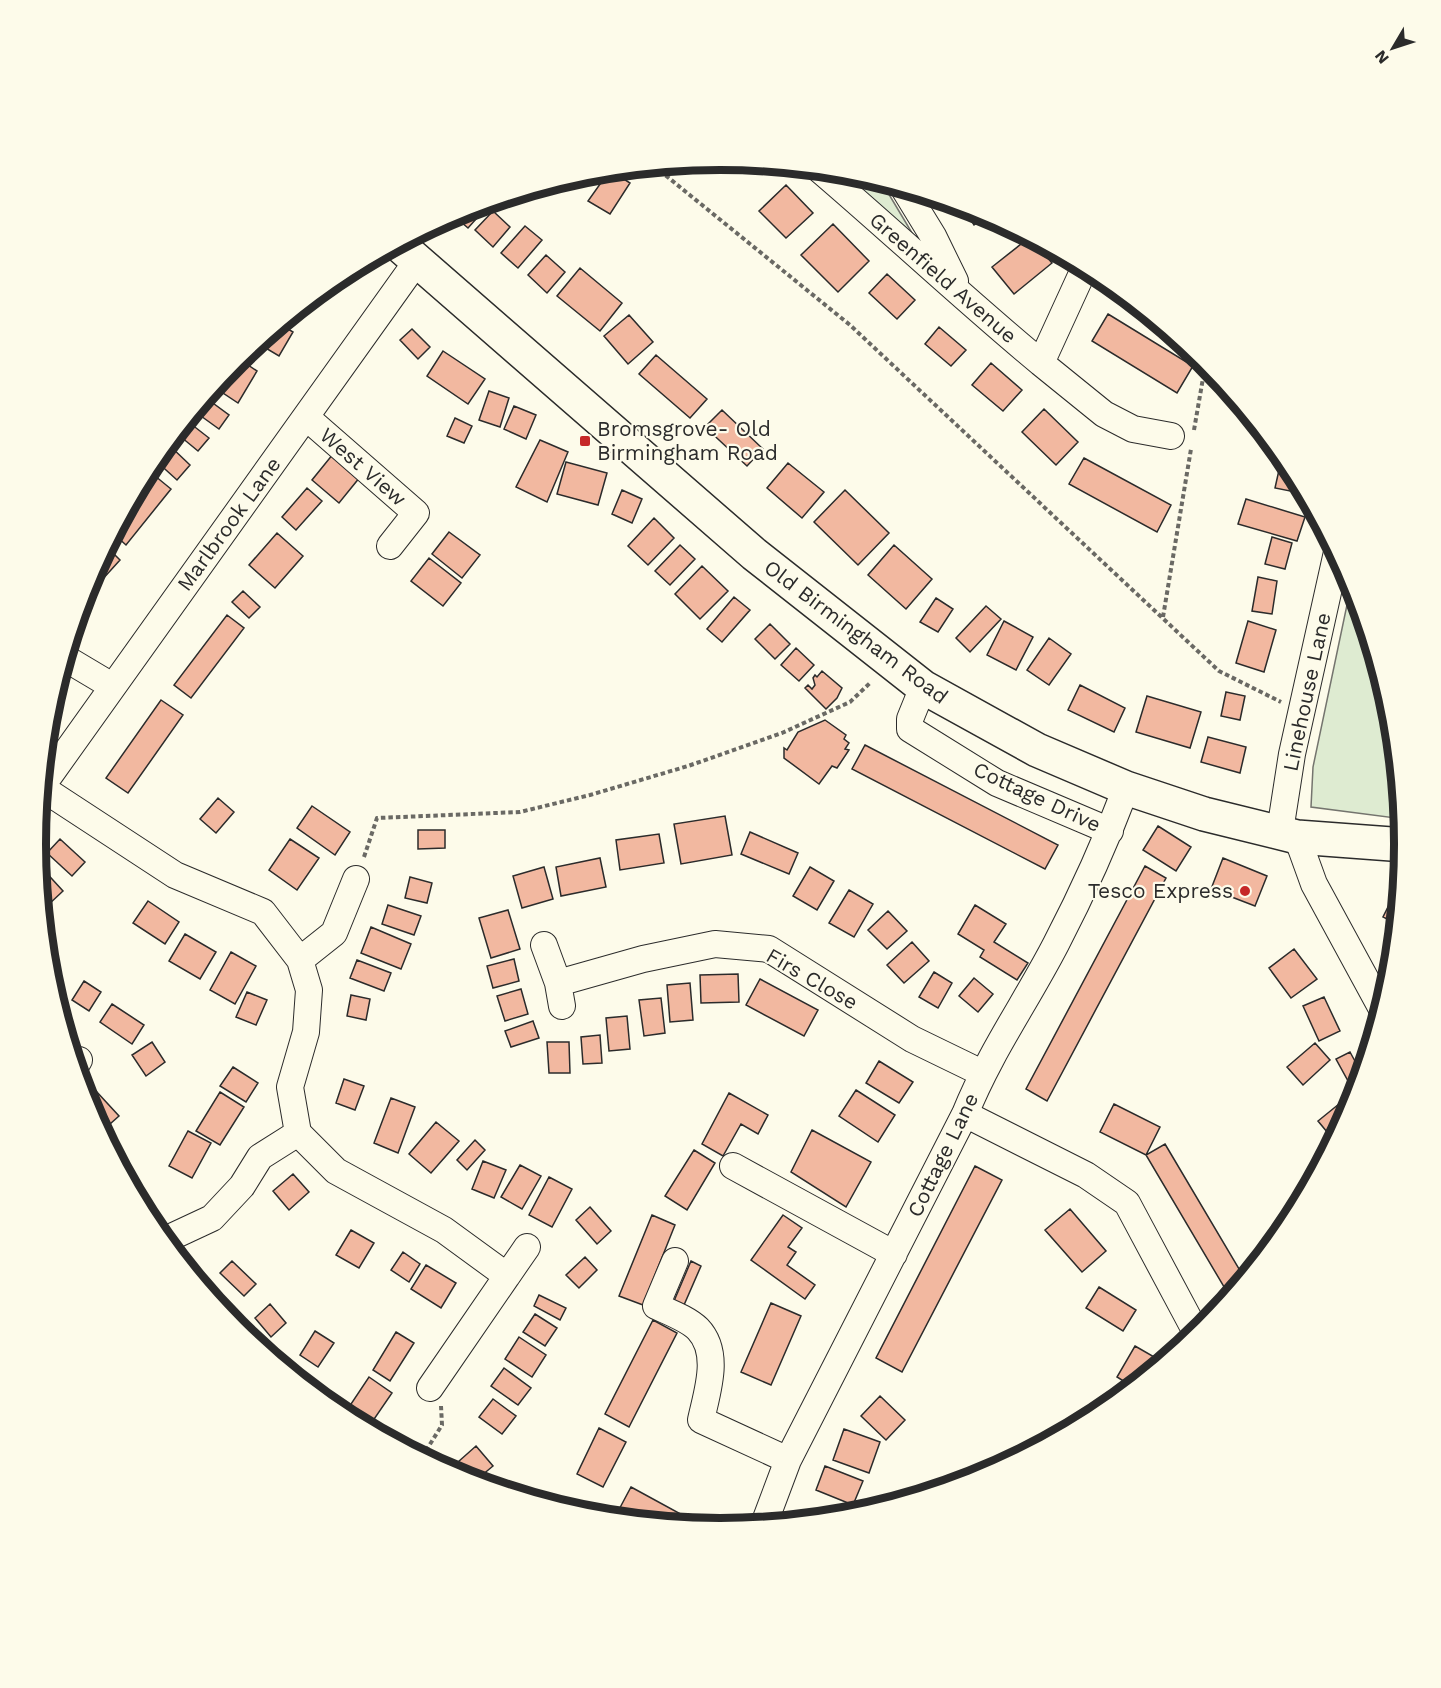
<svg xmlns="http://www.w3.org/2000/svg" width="1441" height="1688" viewBox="0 0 1441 1688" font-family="'Work Sans',sans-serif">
<rect width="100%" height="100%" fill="#fdfbea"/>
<!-- green -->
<path fill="#deebd1" stroke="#74746e" stroke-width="1.5" d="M833,171L854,173L881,181L918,243Z
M1352,581L1392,711L1403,819L1311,807L1313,767Z"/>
<!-- building -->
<path fill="#f2b8a0" stroke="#2b2b2b" stroke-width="1.5" d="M610,170L630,183L610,214L588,201Z
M786,185L813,213L786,238L759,211Z
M483,204L486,208L468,228L453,215Z
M962,205L983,212L989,215L974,225Z
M493,211L510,227L493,247L475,230Z
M833,224L869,261L838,292L801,255Z
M525,226L542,240L518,268L501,253Z
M1030,237L1052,263L1014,294L992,267Z
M546,255L565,272L547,293L528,275Z
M580,268L622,303L600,331L557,296Z
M887,274L915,300L897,319L869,293Z
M324,289L298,321L291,315Z
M1108,314L1193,366L1177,393L1092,341Z
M629,315L653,342L628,364L604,336Z
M280,324L293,332L279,356L259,344Z
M939,327L966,350L951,366L925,344Z
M412,329L430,347L418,359L400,340Z
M443,351L485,379L468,404L427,376Z
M656,355L707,399L690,418L639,374Z
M242,361L257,371L238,403L223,393Z
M991,363L1022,390L1003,411L972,385Z
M489,391L509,398L500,427L479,420Z
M206,398L229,415L219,429L194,411Z
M514,406L536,415L526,439L504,429Z
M1044,409L1078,442L1056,465L1022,432Z
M722,410L763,449L747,466L705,427Z
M455,418L472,426L464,443L447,436Z
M191,424L209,438L198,451L181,437Z
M540,440L568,452L547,502L516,487Z
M169,445L190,465L177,480L155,460Z
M333,454L360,477L339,503L312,480Z
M1084,458L1171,505L1157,532L1069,484Z
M1281,461L1290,464L1302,486L1300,493L1275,488Z
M566,462L607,473L598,505L557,494Z
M788,463L824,492L802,518L767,488Z
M149,471L171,489L126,545L114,534Z
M307,488L322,501L296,530L282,517Z
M622,490L642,499L632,523L612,514Z
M845,490L889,533L858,565L814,522Z
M1246,499L1305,517L1297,541L1238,524Z
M654,518L674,538L648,565L628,546Z
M449,532L480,555L462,578L432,554Z
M277,533L303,556L275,588L249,565Z
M1272,537L1292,543L1285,569L1265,564Z
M680,545L695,559L670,585L655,571Z
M894,545L932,579L906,609L868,575Z
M107,547L120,560L101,581L93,573Z
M429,558L461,583L443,606L411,581Z
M702,566L728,591L700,619L675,594Z
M1258,577L1277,581L1272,614L1252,611Z
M243,591L260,607L249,618L232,602Z
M734,597L750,610L722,642L707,629Z
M936,598L953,609L938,632L920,622Z
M986,606L1001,619L970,652L956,638Z
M227,615L244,628L191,698L174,685Z
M1004,621L1033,637L1016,670L987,655Z
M1248,621L1276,630L1264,672L1236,663Z
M770,624L790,644L775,659L755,639Z
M1049,638L1071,654L1049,685L1027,670Z
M796,648L814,665L799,681L781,665Z
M822,671L842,688L837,698L826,709L805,688L808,685L812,689L815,685L813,678L815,675L817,677Z
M1080,685L1125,708L1114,732L1068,710Z
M1226,692L1245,696L1240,720L1221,716Z
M1147,696L1201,712L1190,748L1136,732Z
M161,700L183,715L128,793L106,778Z
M825,720L846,735L844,739L849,743L845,749L849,750L837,768L832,766L819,784L784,758V748L787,750L798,732Z
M1208,737L1246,747L1240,773L1201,762Z
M865,745L1058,845L1045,869L852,769Z
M218,798L234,812L216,833L200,819Z
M312,806L350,832L335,855L297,828Z
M725,816L732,855L681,864L674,824Z
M1158,826L1191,847L1176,871L1143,850Z
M418,830H445V848L418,849Z
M750,832L798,853L789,874L741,854Z
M659,834L664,863L620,870L616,840Z
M60,839L85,862L72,876L47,853Z
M290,839L319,858L297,890L269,870Z
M600,858L606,887L561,896L556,867Z
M1223,858L1267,876L1255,906L1211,889Z
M1145,866L1166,878L1047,1101L1026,1089Z
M41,867L63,891L47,906L41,900L39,870Z
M544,867L553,899L522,908L513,876Z
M810,867L834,881L817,910L793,896Z
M410,877L432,883L427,903L405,898Z
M1400,883L1401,884L1397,924L1383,917Z
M849,890L873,904L854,937L829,923Z
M148,901L179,922L165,944L133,923Z
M388,905L421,916L414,935L382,924Z
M975,905L1006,924L994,942L1028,963L1017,980L980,957L984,950L958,934Z
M508,910L520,949L491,958L479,918Z
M888,911L907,931L887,949L868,930Z
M371,927L411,944L401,969L361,953Z
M185,934L216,952L200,979L169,961Z
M912,942L929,961L904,983L887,965Z
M1294,949L1317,979L1291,998L1269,968Z
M231,952L256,966L235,1004L210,990Z
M514,959L519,981L493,988L487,966Z
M357,960L391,973L384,991L350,978Z
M934,972L952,983L938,1008L919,997Z
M738,974L739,1002L701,1003L700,975Z
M974,978L993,994L978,1012L959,996Z
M760,979L818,1010L804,1036L746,1005Z
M84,981L101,992L89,1011L72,1000Z
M690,983L693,1020L670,1022L667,985Z
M521,989L528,1014L505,1021L497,996Z
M247,992L267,1000L256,1025L236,1017Z
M351,995L370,999L366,1020L347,1016Z
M1324,997L1340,1031L1319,1041L1303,1006Z
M661,998L665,1033L644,1036L639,1000Z
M112,1004L144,1025L132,1044L100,1022Z
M627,1016L630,1049L609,1051L606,1018Z
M533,1021L539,1038L511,1047L505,1031Z
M600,1035L602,1063L583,1064L581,1037Z
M152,1042L165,1062L146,1076L132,1055Z
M547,1042H569L570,1073H549Z
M1315,1043L1330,1060L1303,1085L1287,1067Z
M1350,1052L1362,1074L1359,1087L1353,1090L1336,1059Z
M879,1061L913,1082L899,1103L866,1083Z
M233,1067L258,1083L246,1102L220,1086Z
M344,1079L364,1086L355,1110L336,1103Z
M856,1090L895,1115L878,1142L839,1116Z
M96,1091L119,1116L102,1131L86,1100Z
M220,1092L244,1107L220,1145L196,1131Z
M729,1093L768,1115L758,1134L741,1124L723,1156L702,1144Z
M391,1098L415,1107L398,1153L374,1143Z
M1114,1104L1160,1127L1146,1155L1100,1132Z
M1339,1104L1348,1115L1339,1132L1332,1138L1318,1121Z
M436,1122L459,1141L431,1173L409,1154Z
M812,1130L871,1162L846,1207L791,1172Z
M188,1131L211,1143L192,1178L169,1166Z
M475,1140L485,1150L467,1170L457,1160Z
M1165,1144L1245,1279L1230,1297L1146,1155Z
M694,1150L715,1163L687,1210L665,1196Z
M483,1161L506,1170L494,1198L472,1189Z
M520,1165L541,1176L522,1209L501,1197Z
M975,1166L1002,1180L902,1372L876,1358Z
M293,1174L309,1192L289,1210L273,1191Z
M549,1177L572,1189L552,1227L529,1215Z
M129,1179L143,1196L138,1200L128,1180Z
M590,1207L611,1231L597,1244L576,1220Z
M1070,1209L1106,1251L1082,1272L1045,1230Z
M652,1215L675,1225L643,1305L619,1296Z
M783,1215L802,1228L788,1247L796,1252L787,1265L815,1285L805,1299L751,1260Z
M351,1230L374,1243L359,1268L336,1255Z
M403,1252L420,1264L409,1282L391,1270Z
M585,1257L597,1270L579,1288L566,1275Z
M232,1261L256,1284L244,1296L220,1273Z
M691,1261L701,1266L684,1305L674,1301Z
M426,1265L456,1283L441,1308L411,1289Z
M1099,1287L1136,1310L1123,1331L1086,1308Z
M539,1295L566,1308L560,1320L534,1306Z
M771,1303L801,1316L771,1385L741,1372Z
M270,1304L286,1323L271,1337L255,1318Z
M535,1314L557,1328L545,1346L523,1332Z
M653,1320L677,1333L629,1427L605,1414Z
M315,1331L334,1343L318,1367L300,1355Z
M396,1332L414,1343L390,1381L373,1370Z
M519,1337L546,1355L532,1377L505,1359Z
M1135,1346L1163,1362L1133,1387L1117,1377Z
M504,1368L531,1388L518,1405L491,1386Z
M369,1377L392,1393L368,1428L345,1413Z
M880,1396L905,1420L886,1440L861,1416Z
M493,1399L516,1416L502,1434L479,1417Z
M599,1428L626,1442L603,1487L577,1474Z
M844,1429L880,1442L869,1473L833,1460Z
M476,1446L493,1466L475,1481L458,1462Z
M825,1466L863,1481L853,1505L816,1490Z
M631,1487L699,1524L698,1526L615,1517Z"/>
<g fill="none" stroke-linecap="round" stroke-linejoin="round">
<defs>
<path id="minor" d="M819,169C894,233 965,300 1041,363L1085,267
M903,187L933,236L955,281
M1041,363L1104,414L1133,429L1171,436
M306,417L416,513L390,546
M65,658L112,686
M923,687L910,719V729L997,783L1110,831
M42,786L417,261
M42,788L175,875L263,912L300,960L309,990L306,1032L290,1087L298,1133L336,1171L444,1230L507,1276L430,1388
M1280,831L1292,754L1337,552
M1297,837L1314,884L1382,1009
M544,945L558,983L562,1006
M300,960L334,933L356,879
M558,983L643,959L715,944L769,949L912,1039L982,1073
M76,1065L79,1060
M965,1114L1086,1175L1127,1203L1197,1334
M733,1166L894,1254
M169,1246L167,1239L212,1218L242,1186L260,1157L298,1133
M675,1261L656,1306C669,1312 688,1319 698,1329C721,1353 707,1392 701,1420L788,1460
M507,1276L527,1247
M764,1524L788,1460L965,1114C990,1052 1026,1002 1056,944C1082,894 1106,841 1126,788"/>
<path id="major" d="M398,244L754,554L923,687L1037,750L1126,788L1204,814L1297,837L1405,845"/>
</defs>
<!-- minor casing -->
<use href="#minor" stroke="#2b2b2b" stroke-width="28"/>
<!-- major casing -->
<use href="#major" stroke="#2b2b2b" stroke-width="36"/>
<!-- path -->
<path stroke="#6a6964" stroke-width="4" stroke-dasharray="4.5 3" stroke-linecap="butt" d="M654,166L850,325L1219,671L1281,702
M1194,430L1206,361
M1163,617L1191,449
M364,857L377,818L520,812L590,795L688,766L782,733L850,702L871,682
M422,1457L442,1425L441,1406"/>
<!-- minor -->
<use href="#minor" stroke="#fdfbea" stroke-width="26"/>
<!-- major -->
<use href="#major" stroke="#fdfbea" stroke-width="33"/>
</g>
<!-- markers -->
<g fill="#c62828" stroke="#fdfbea" stroke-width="2">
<rect x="579" y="435" width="12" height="12" rx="3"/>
<circle cx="1245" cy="891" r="6"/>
</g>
<g text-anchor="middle" stroke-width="4.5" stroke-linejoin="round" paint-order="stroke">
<!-- street labels -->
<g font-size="21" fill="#2b2b2b" stroke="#fdfbea">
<text transform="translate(943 278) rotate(41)" y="7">Greenfield Avenue</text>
<text transform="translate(363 467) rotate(41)" y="7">West View</text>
<text transform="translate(229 524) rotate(-54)" y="7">Marlbrook Lane</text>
<text transform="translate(856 632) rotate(37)" y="7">Old Birmingham Road</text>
<text transform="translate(1307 692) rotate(-78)" y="7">Linehouse Lane</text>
<text transform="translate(1037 797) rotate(25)" y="7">Cottage Drive</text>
<text transform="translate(812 979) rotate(30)" y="7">Firs Close</text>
<text transform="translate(943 1155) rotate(-64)" y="7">Cottage Lane</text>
</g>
<!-- poi labels -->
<g font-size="21" fill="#2b2b2b" stroke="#fdfbea" text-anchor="start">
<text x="597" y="436">Bromsgrove- Old<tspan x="597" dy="24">Birmingham Road</tspan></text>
<text x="1233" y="898" text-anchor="end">Tesco Express</text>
</g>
</g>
<!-- crop -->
<path d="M0 0H1441V1688H0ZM46 844a674 674 0 1 1 1348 0a674 674 0 1 1-1348 0Z" fill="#fdfbea" fill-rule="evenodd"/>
<path fill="none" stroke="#2b2b2b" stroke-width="8" d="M46 844a674 674 0 1 1 1348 0a674 674 0 1 1-1348 0Z"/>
<!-- north arrow -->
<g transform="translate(1393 48) rotate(231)" stroke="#fdfbea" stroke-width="4.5" paint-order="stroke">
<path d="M0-4.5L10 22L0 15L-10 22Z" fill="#2b2b2b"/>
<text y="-9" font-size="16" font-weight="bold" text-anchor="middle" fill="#2b2b2b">N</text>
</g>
</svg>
